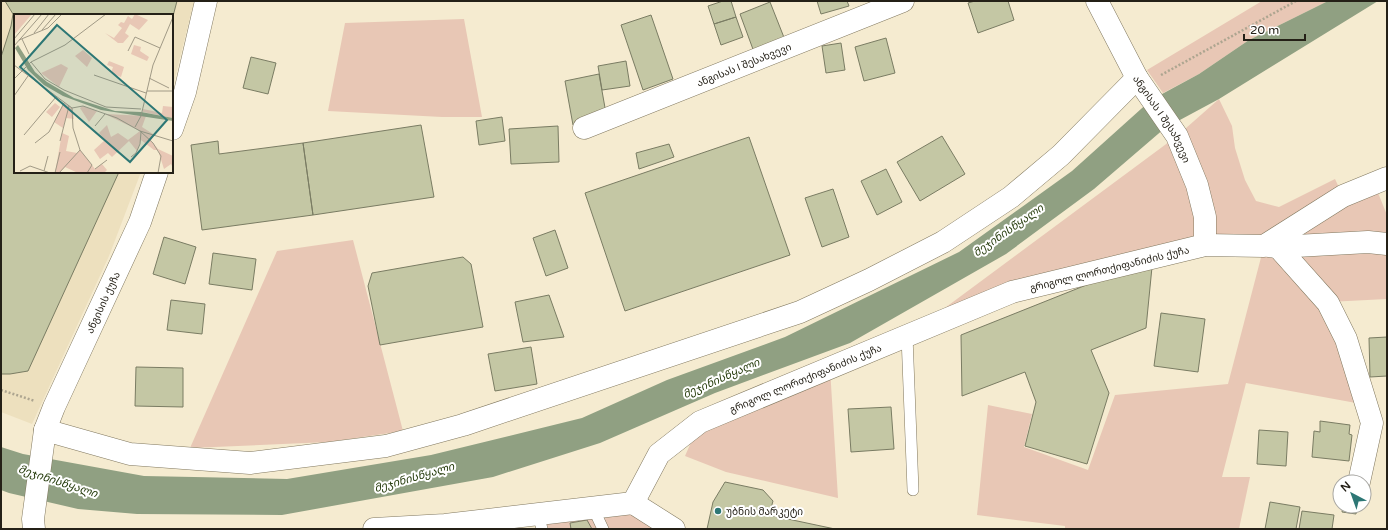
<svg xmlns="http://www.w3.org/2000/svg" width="1388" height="530" viewBox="0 0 1388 530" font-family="'Varela Round','Noto Sans Georgian',sans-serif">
<rect width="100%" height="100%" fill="#f5ebd0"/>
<!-- built -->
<path fill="#ede0be" d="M1,1H194L172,90V15H15V172H141L109,256L32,424L1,412Z"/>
<!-- green -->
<path fill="#e8c7b5" d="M1262,1H1328L1249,40L1199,74L1163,93L1147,70Z
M464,19L482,117H442L328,111L345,23Z
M1219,99L1232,126L1235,148L1245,180L1256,201L1279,207L1335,179L1343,196L1374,183L1387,215V299L1328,302L1367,405L1246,383L1222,477H1250L1239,529H1065V526L977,515L988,405L1032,414L1024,447L1088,470L1115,395L1228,384L1264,246L1205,245L1012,292L907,336L1177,136Z
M353,240L403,431L329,442L190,448L277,251Z
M830,368L838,498L726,472L685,456L700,422Z
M633,503L674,529H542L538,514Z"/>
<!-- water -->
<path fill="#90a082" d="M1328,1H1378L1219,99L1165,128L1094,189L1006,254L850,343L715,393L600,443L493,477L282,515L137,514L78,509L9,493L1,490V447L23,454L144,476L287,479L431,455L582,418L667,380L785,337L959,252L1072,171L1151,100L1199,74L1249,40Z"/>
<!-- building -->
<path fill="#c4c7a4" stroke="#7a7c63" d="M5,1H177L172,20V15H15V172H119L28,371L10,374H1V57L11,26L13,14Z
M723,1H731L736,17L714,24L708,6Z
M817,1H847L849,6L821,14Z
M975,1H1008L1014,20L978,33L968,3Z
M770,2L785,40L754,52L740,14Z
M651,15L673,79L643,90L621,25Z
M736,17L743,37L721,45L714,24Z
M886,38L895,73L864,81L855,47Z
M841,43L845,70L826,73L822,46Z
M251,57L276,63L268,94L243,88Z
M626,61L630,86L602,90L598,66Z
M599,74L607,119L573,125L565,81Z
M502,117L505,141L479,145L476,121Z
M421,125L434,197L313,215L303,143Z
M558,126L559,162L511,164L509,129Z
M942,136L965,174L920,201L897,162Z
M749,137L790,255L625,311L585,193Z
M218,141L219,154L303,143L313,215L202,230L191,145Z
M669,144L674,157L639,169L636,153Z
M886,169L902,202L877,215L861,181Z
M833,189L849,237L822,247L805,198Z
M555,230L568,268L546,276L533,238Z
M164,237L196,247L185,284L153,274Z
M213,253L256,259L252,290L209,284Z
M463,257L471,264L483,327L380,345L368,286L372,273Z
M1134,266L1152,267L1146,328L1091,350L1109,393L1087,464L1025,446L1036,402L1025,372L962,396L961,335Z
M549,295L564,337L523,342L515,302Z
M171,300L205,304L202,334L167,330Z
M1161,313L1205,319L1198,372L1154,366Z
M1387,337V376L1370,377L1369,338Z
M531,347L537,384L495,391L488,354Z
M136,367L183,368V407L135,406Z
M891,407L894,449L851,452L848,409Z
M1320,421L1350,425L1349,434L1352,435L1349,461L1312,457L1314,431L1320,432Z
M1259,430L1288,432L1286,466L1257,464Z
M725,482L763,490L773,501L769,515L835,529H707L713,502Z
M1270,502L1300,507L1296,529H1265Z
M1343,506H1357L1356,514L1342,512Z
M1302,511L1334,515L1332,529H1299Z
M587,520L592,529H571L570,523Z"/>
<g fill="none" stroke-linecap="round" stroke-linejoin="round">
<defs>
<path id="lane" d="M907,336L913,490
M593,508L603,529
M538,514L542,529"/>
<g id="street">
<path id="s1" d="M1097,1L1137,78L1177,136L1197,185L1205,217V245"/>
<path id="s2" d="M584,128L903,1"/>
<path d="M172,129L185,92L206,1"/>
<path d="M1269,246L1278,247L1368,242L1387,244"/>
<path d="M1278,247L1328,303L1346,339L1372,423L1359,482"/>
<path d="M45,430L130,454L250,463L386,446L463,425L800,312L869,280L943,242L1011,197L1061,155L1137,78"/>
<path d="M633,503L674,529"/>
<path id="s3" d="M34,529L33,519L45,430L54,407L140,222L157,172"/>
<path id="s4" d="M374,529L445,525L633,503L659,454L700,422L1012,292L1205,245L1264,246L1343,196L1387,178"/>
</g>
</defs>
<!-- lane casing -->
<use href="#lane" stroke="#81785f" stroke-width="12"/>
<!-- street casing -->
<use href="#street" stroke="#81785f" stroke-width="23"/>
<!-- path -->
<path stroke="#ada590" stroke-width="2.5" stroke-dasharray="2 2" stroke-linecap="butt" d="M1161,75L1296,1
M1,390L35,401"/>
<!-- lane -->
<use href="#lane" stroke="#fff" stroke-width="11"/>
<!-- street -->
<use href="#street" stroke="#fff" stroke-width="22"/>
</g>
<!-- markers -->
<circle fill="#2d7775" stroke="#fff" stroke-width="1.5" cx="718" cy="511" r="4"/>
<g text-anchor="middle" stroke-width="4" stroke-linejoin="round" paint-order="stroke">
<!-- street labels -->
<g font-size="10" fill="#242017" stroke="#fff">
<text dy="4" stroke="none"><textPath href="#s2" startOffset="172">ანგისას I შესახვევი</textPath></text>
<text dy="4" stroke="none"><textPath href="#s1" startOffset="135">ანგისას I შესახვევი</textPath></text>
<text dy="4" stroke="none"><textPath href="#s4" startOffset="806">გრიგოლ ლორთქიფანიძის ქუჩა</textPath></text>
<text dy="4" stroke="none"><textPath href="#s3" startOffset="240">ანგისის ქუჩა</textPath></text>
<text dy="4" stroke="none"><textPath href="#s4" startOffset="482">გრიგოლ ლორთქიფანიძის ქუჩა</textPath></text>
</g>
<!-- poi labels -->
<g font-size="10" fill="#242017" stroke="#fff" text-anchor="start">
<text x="726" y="515">უბნის მარკეტი</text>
</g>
<!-- water labels -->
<g font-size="11" font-style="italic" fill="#253b0b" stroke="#fff">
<text transform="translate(1008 230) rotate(-35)" y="4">მეჯინისწყალი</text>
<text transform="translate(721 378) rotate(-24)" y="4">მეჯინისწყალი</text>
<text transform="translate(414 477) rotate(-16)" y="4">მეჯინისწყალი</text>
<text transform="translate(58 481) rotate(18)" y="4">მეჯინისწყალი</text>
</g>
</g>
<!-- overview -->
<g transform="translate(14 14)">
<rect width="159" height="159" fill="#f5ebd0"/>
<path d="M0,0H18L0,21ZM121,0L134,6L125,16L116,10L111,19L115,22L109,29H104L91,19L100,24L108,14L104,11L107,8L110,9L114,2L118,5ZM120,31L127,33L126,37L135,43L133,47L117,40ZM69,36L78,44L73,53L61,42ZM95,47L110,53L107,63L97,59L99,53L93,51ZM47,50L54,54L45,73L27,59ZM41,89L46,93L38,103L32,98ZM50,89L58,94L60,105L52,104L49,114L40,108ZM69,92L83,97L75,108L66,94ZM149,92L159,93V104L129,98V95L148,99ZM91,100L132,102L128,113L139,120L137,127L144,135L159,142V154L157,150L150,155L144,136H140L127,126L123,137L115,127L98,143L94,139L86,145L80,136L91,126L85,119L93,111L97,123L104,119L114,126L126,117ZM48,119L55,122L52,137L63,139L66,136L81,155L88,150L93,156L90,159H64L51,153L45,159H41Z" fill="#e8c7b5"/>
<path d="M4,31L21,58L33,68L60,84L101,97L127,98L159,104V107L87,96L49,82L30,71L14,56L1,34Z" fill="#90a082"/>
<path fill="none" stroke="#a19a86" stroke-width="1" d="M28,16L42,0M20,19L35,0M0,25L21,0M8,25L15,40M5,26L34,14L48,0M0,32L28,0M114,37L121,23L146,34M17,48L31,65L50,76L92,93L127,95M0,51L58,94L69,92L103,104L126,117L159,127M80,61L132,79M135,64L155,74M0,65L17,48L51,31L92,0M133,77H159M0,82L14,62M58,94L59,114L66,136L78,151L73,159M81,112L91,100M121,113L127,102L139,51L159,3M126,117L139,129L147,142L144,159M10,121L42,83M46,127L55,92M21,129L35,118L50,89M117,143L122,139L126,130L127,118M81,155L93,146M6,157L16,152L36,159M30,157L34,142M41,159L46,138M45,159L66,136"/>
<path fill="#2d7775" fill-opacity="0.15" stroke="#2d7775" stroke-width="2" d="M43,11L153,106L116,148L6,53Z"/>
<rect width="159" height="159" fill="none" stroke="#242017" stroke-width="2"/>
</g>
<!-- border -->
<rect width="1388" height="530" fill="none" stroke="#242017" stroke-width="4"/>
<!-- north arrow -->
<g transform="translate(1352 494) rotate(319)"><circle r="19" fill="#ffffff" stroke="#a7a6a2"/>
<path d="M0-3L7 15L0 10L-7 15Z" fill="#2d7775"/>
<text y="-6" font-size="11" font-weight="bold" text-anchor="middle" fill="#242017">N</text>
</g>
<!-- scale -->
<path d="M1244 34v6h61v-6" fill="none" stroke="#242017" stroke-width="2"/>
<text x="1250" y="34" font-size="12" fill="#242017" stroke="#ffffff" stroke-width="3" paint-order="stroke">20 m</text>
</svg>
